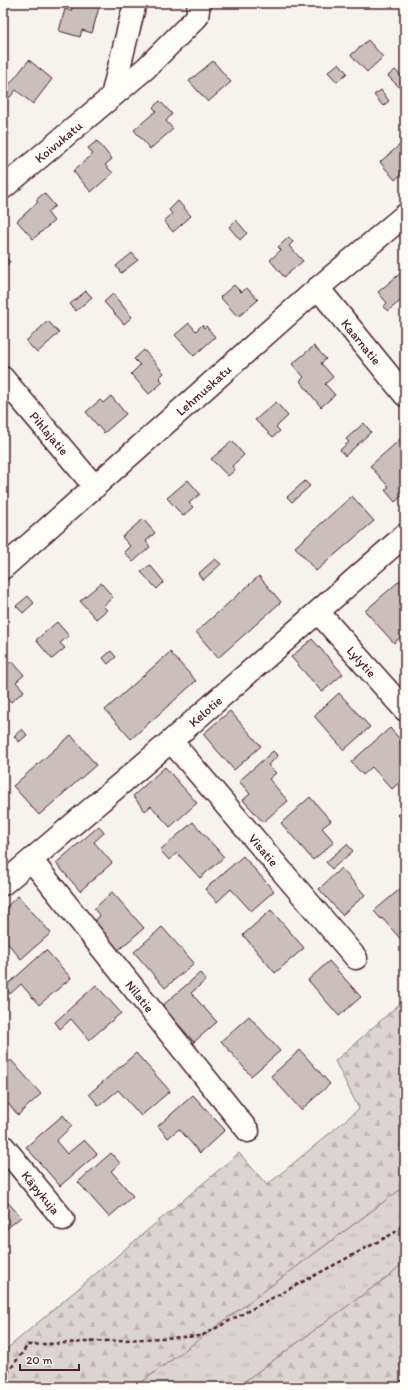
<svg xmlns="http://www.w3.org/2000/svg" width="408" height="1390" viewBox="0 0 408 1390" font-family="Itim,sans-serif">
<defs>
<pattern id="grass-tufts" width="24" height="20" patternUnits="userSpaceOnUse"><rect width="24" height="20" fill="#dcd4d2"/><path d="M3 7l-1-3M5 7V3M7 7l1-3M15 17l-1-3M17 17v-4M19 17l1-3" fill="none" stroke="#beb6b4"/></pattern>
<pattern id="forest-firs" width="22" height="20" patternUnits="userSpaceOnUse"><rect width="22" height="20" fill="#dcd4d2"/><path d="M5 1l3.5 6h-7zM16 11l3.5 6h-7z" fill="#beb6b4"/></pattern>
</defs>
<rect width="100%" height="100%" fill="#f6f3ef"/>
<filter id="ink" filterUnits="userSpaceOnUse"><feTurbulence type="fractalNoise" baseFrequency=".025" numOctaves="2"/><feDisplacementMap in="SourceGraphic" scale="8" xChannelSelector="R" yChannelSelector="G"/><feConvolveMatrix kernelMatrix="1 2 1 2 8 2 1 2 1" color-interpolation-filters="sRGB"/></filter>
<g filter="url(#ink)">
<!-- grass -->
<path fill="url(#grass-tufts)" stroke="#937a7e" d="M405,1186V1261L390,1275L237,1387H135Z"/>
<!-- forest -->
<path fill="url(#forest-firs)" stroke="#937a7e" d="M405,999V1186L135,1387H3V1352L239,1153L267,1185L359,1109L335,1061Z
M405,1261V1387H237L390,1275Z"/>
<!-- building -->
<path fill="#cbbfbe" stroke="#4a1f2b" d="M74,3H85L99,7L92,33L82,30L80,37L59,31L65,9L71,11Z
M368,40L383,57L367,72L351,55Z
M29,60L52,79L33,104L16,90L9,98L3,93V80L9,85Z
M213,61L231,82L208,102L189,81Z
M339,63L347,73L337,82L328,72Z
M395,70L405,79V82L400,88L388,76Z
M381,90L389,101L383,106L374,95Z
M160,101L172,114L166,121L173,129L150,149L134,130L156,111L153,107Z
M3,129L9,134L3,141Z
M97,141L112,159L105,165L113,173L91,192L73,171L93,154L88,148Z
M402,143L405,146V171L395,180L380,162Z
M44,193L55,206L47,212L54,221L33,239L17,221L38,202L36,200Z
M178,201L191,216L173,232L164,221L172,214L169,210Z
M236,220L247,233L240,240L229,227Z
M289,237L293,242L289,246L303,261L284,277L270,260L281,250L278,247Z
M132,253L138,260L121,273L116,266Z
M3,254L10,262L3,268L6,271L3,273Z
M403,271L405,273V297L388,311L383,307L387,303L378,292Z
M234,285L241,292L247,288L258,300L238,317L220,297Z
M86,291L92,297L76,311L70,304Z
M113,294L132,317L124,324L104,302Z
M48,321L59,333L37,353L26,341Z
M189,323L196,331L202,325L204,328L206,326L215,337L194,356L175,335Z
M314,346L326,359L321,363L333,377L325,384L335,395L321,407L300,381L304,377L292,364Z
M144,350L164,373L159,378L163,382L149,394L131,374L140,365L134,359Z
M111,396L126,414L104,433L86,412L100,400L103,403Z
M276,402L288,416L276,427L280,431L273,437L255,420Z
M364,423L371,432L345,456L340,450L349,442L346,439Z
M405,435V477L402,480L405,484V493L395,502L385,490L389,487L370,466Z
M232,441L244,455L232,466L235,470L228,476L211,459Z
M188,480L200,494L189,503L193,507L183,516L167,498Z
M305,481L310,486L292,502L287,497Z
M352,496L374,521L316,571L295,547Z
M143,519L155,533L146,541L150,547L133,562L124,552L130,546L122,537Z
M215,559L221,564L203,580L198,574Z
M150,565L164,582L157,589L141,572Z
M259,576L281,602L218,658L196,632Z
M405,576V633L394,643L365,611Z
M101,583L113,597L103,606L107,610L96,619L80,601Z
M28,596L34,603L23,613L16,606Z
M57,622L69,636L60,643L65,648L52,659L36,640Z
M312,639L343,674L322,692L291,657Z
M111,651L116,657L108,664L103,658Z
M170,652L196,681L131,739L105,710Z
M12,661L24,675L16,682L24,691L11,702L3,692V669Z
M339,693L370,727L344,750L314,716Z
M230,711L261,746L234,770L203,734Z
M390,728L405,745V777L392,789L372,767L363,775L351,762Z
M22,729L27,735L19,742L14,736Z
M71,735L96,765L39,815L13,786Z
M273,751L278,756L268,765L276,773L269,779L288,801L263,822L243,800L250,794L239,781Z
M165,767L197,803L170,827L151,806L145,811L133,796Z
M310,797L331,821L322,828L334,842L313,860L281,823Z
M405,808V823L398,815Z
M193,822L224,857L200,878L177,853L169,860L160,850Z
M99,826L104,833L94,842L112,863L80,891L56,863Z
M3,836L10,844L3,851Z
M347,844L353,851L332,869L326,862Z
M243,856L274,891L251,911L231,889L217,902L205,889Z
M341,868L365,895L342,915L319,889Z
M400,889L405,894V944L382,918L381,919L374,911Z
M112,892L144,928L115,953L91,924L100,916L94,909Z
M18,896L51,933L21,959L3,938V910Z
M271,910L304,948L275,973L243,935Z
M162,927L194,963L165,988L134,952Z
M46,950L71,978L39,1005L21,984L10,994L5,987Z
M329,961L361,997L339,1016L308,980Z
M200,973L206,980L191,993L217,1022L194,1042L162,1006Z
M96,985L121,1013L89,1040L71,1019L60,1029L55,1022Z
M249,1016L280,1051L251,1076L221,1041Z
M300,1050L330,1084L301,1110L271,1076Z
M136,1053L170,1091L141,1116L118,1090L99,1106L89,1094Z
M11,1060L41,1094L18,1115L3,1098V1067Z
M193,1095L225,1130L200,1153L179,1129L168,1138L158,1126Z
M63,1115L72,1126L56,1141L67,1154L84,1140L97,1154L60,1186L26,1147Z
M111,1153L120,1163L111,1171L133,1196L109,1217L78,1182Z
M3,1197L21,1217L3,1232Z"/>
<g fill="none" stroke-linecap="round" stroke-linejoin="round">
<defs>
<g id="street">
<path d="M112,96L135,3"/>
<path id="s1" d="M3,188L146,68L197,17L199,3"/>
<path id="s2" d="M318,288L405,395"/>
<path id="s3" d="M318,612L405,710"/>
<path id="s4" d="M171,741L356,958"/>
<path id="s5" d="M32,861L248,1131"/>
<path id="s6" d="M3,884L171,741L405,535"/>
<path id="s7" d="M3,1146L63,1219"/>
</g>
<g id="secondary">
<path id="s8" d="M3,378L95,487"/>
<path id="s9" d="M3,568L318,288L405,215"/>
</g>
</defs>
<!-- street casing -->
<use href="#street" stroke="#4a1f2b" stroke-width="25"/>
<!-- secondary casing -->
<use href="#secondary" stroke="#4a1f2b" stroke-width="25"/>
<!-- path -->
<path stroke="#4a1f2b" stroke-width="2.5" stroke-dasharray="4 3" stroke-linecap="butt" d="M3,1379L28,1345L201,1336L394,1233L405,1223
M396,1387L405,1378"/>
<!-- street -->
<use href="#street" stroke="#fdfcf7" stroke-width="22"/>
<!-- secondary -->
<use href="#secondary" stroke="#fdfcf7" stroke-width="22"/>
</g>
</g>
<g text-anchor="middle" stroke-width="3" stroke-linejoin="round" paint-order="stroke">
<!-- street labels -->
<g font-size="13" fill="#4a1f2b" stroke="#fdfcf7">
<text dy="5" stroke="none"><textPath href="#s1" startOffset="72">Koivukatu</textPath></text>
<text dy="5" stroke="none"><textPath href="#s2" startOffset="69">Kaarnatie</textPath></text>
<text dy="5" stroke="none"><textPath href="#s9" startOffset="268">Lehmuskatu</textPath></text>
<text dy="5" stroke="none"><textPath href="#s8" startOffset="72">Pihlajatie</textPath></text>
<text dy="5" stroke="none"><textPath href="#s3" startOffset="66">Lylytie</textPath></text>
<text dy="5" stroke="none"><textPath href="#s6" startOffset="266">Kelotie</textPath></text>
<text dy="5" stroke="none"><textPath href="#s4" startOffset="143">Visatie</textPath></text>
<text dy="5" stroke="none"><textPath href="#s5" startOffset="173">Nilatie</textPath></text>
<text dy="5" stroke="none"><textPath href="#s7" startOffset="60">Käpykuja</textPath></text>
</g>
</g>
<!-- margin -->
<rect width="408" height="1390" fill="none" stroke="#fdfcf7" stroke-width="16"/>
<rect x="8" y="8" width="392" height="1374" fill="none" stroke="#4a1f2b" stroke-width="1.5" filter="url(#ink)"/>
<!-- scale -->
<path d="M20 1364v6h59v-6" fill="none" stroke="#4a1f2b" stroke-width="2"/>
<text x="26" y="1364" font-size="12" fill="#4a1f2b" stroke="#fdfcf7" stroke-width="3" paint-order="stroke">20 m</text>
</svg>
